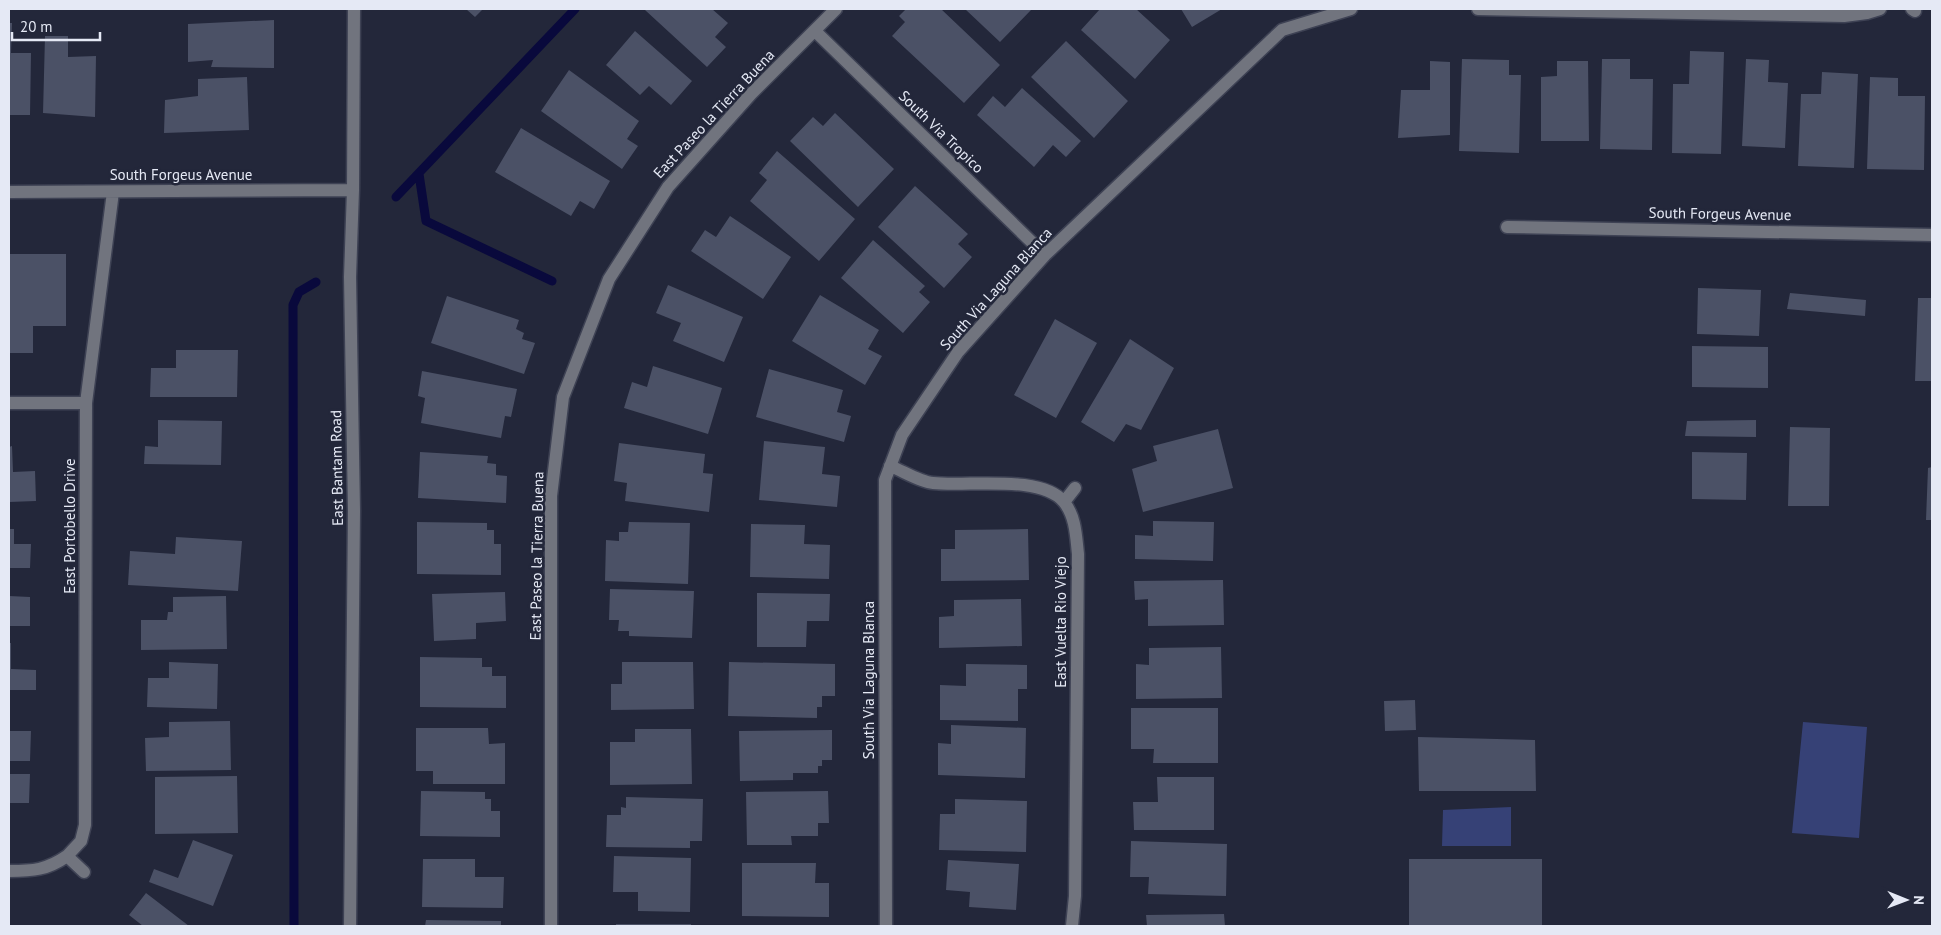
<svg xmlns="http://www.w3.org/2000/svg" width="1941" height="935" viewBox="0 0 1941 935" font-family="'PT Sans',sans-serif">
<rect width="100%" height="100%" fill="#23273a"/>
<!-- green -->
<path fill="#364176" d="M1803,722L1867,727L1859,838L1792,833Z
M1511,807V846H1442L1443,810Z"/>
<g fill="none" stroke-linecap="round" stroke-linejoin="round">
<!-- stream -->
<path stroke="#09093c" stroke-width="9" d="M419,174L426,221L552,281
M396,197L575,9
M294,926L293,305L299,292L316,282"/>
</g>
<!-- building -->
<path fill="#4b5166" d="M466,9H483L475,17Z
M646,9H712L728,23L715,37L726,47L707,67L645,10Z
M906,9H941L1000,65L964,103L892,36L905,22L899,16Z
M965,9H1032L1000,42Z
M1100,9H1136L1170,40L1135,79L1081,30Z
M1181,9H1222L1192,27Z
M274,20V68L211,67L213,60L188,62V24Z
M9,23H12L11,53H31L30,115H9Z
M635,31L692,81L671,105L649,86L640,95L606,65Z
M45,36H68V57L96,56L95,117L43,113Z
M1066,41L1128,101L1094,138L1031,77Z
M1690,51L1724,52L1721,154L1672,153L1673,84H1689Z
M1462,59L1509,60V75H1521L1519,153L1459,151Z
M1602,59H1630V79H1653L1652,150L1600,149Z
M1746,59L1769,60L1768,82L1788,83L1785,148L1742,146Z
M1430,61L1450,62V135L1398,138L1401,90H1430Z
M1557,61H1588L1589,141H1541V77L1557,76Z
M569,70L639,121L627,139L638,146L622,169L541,111Z
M1822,72L1858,74L1854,168L1798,166L1801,94H1821Z
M247,77L249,130L164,133L165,100L198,96V79Z
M1870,77L1898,78V96H1925L1924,170L1867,169Z
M1022,88L1081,141L1066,157L1053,145L1034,167L977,115L993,96L1005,107Z
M835,113L894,169L858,207L790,141L813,117L823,126Z
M521,128L610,181L594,209L580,201L571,216L495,172Z
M777,151L855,219L819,261L750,201L767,180L759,173Z
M915,186L968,234L958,244L972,257L944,288L878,227Z
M730,216L791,257L763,299L691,251L705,230L716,237Z
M873,240L925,286L919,292L930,302L903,333L841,278Z
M9,254H66V326H33V353H9Z
M668,285L743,317L724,362L673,341L681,323L656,313Z
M1698,288L1761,290L1759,336L1697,334Z
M1790,293L1866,300L1865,316L1787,309Z
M820,295L879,330L868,349L882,356L865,385L792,341Z
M447,296L519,320L516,329L524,333L522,339L535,343L524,374L431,343Z
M1918,298H1932V381H1915Z
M1055,319L1097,343L1056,418L1014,395Z
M1130,339L1174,368L1141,430L1126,424L1114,442L1081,422Z
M1692,346L1768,347V388L1692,387Z
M176,350H238L237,397H150L151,368H176Z
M653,366L722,388L708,434L624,408L632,382L647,387Z
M769,369L843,390L837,412L851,416L844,442L756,417Z
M422,371L517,389L511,417L505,416L501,438L421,423L425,398L418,396Z
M158,420L222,421L221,465L144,464L145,446L158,447Z
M1756,420V437L1685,436L1687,421Z
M1790,427L1830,428L1829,506H1788Z
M1218,429L1233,488L1143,512L1132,469L1157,461L1153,446Z
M764,441L825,447L822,474L840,476L837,507L759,500Z
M619,443L705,454L703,473L713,474L709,512L625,501L627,483L614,481Z
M12,446L13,472L35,471L36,501L9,502V447Z
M420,452L488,456L487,463L496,464V475L507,476L506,503L418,498Z
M1692,452L1747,453L1746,500L1692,499Z
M1932,467V520H1926L1928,468Z
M1153,521L1214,522L1213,561L1135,559V535L1153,536Z
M417,522L487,523V530H494V544H501V575L417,574Z
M629,522L690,523L688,584L605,581L606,540L619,541V532H628Z
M751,524L805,525L804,544L830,545L829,579L750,577Z
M9,529H14V544H31L30,568H9Z
M1028,529L1029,580L941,581V549H955V530Z
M176,537L242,541L238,591L128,585L130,551L175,554Z
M1223,580L1224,625L1148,626V599L1135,600L1134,581Z
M610,589L694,591L692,638L629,636V631H618L619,620H609Z
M505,592L506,621L476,623V639L434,641L432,594Z
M757,593L830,594L829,621H807L806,647H757Z
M9,596L30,597V626H9Z
M226,596L227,649L141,650V620H167L168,612H173V597Z
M1021,599L1022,646L939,648V617L954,616V600Z
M9,643H11V669L36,670V690H9Z
M1221,647L1222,698L1136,699V664L1149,665V648Z
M420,657L482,658V667H492V676H506V708L420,707Z
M169,662L218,664L217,709L147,707L148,678H169Z
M622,662H693L694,709L611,710V684H622Z
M729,662L835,664V696H822V707H817V718L728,716Z
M966,664L1027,665V689H1018V721L940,720V685L966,686Z
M1415,700L1416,730L1385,731L1384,701Z
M1131,708H1218V763H1153L1154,749H1131Z
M230,721L231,770L146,771L145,738L169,737V722Z
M951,725L1026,728L1025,778L938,775V743L951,744Z
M416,728H488L489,744L505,743V784H433V771H416Z
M635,729H691L692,784L610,785V742H635Z
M832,730V760H822V766H818V773H793V780L740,781L739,731Z
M9,731H31L30,761H9Z
M1418,737L1535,740L1536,791H1419Z
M9,774H30L29,803H9Z
M237,776L238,833L155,834V777Z
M1157,777H1214V830H1134L1133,802H1158Z
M421,791L485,792V799H491V811H500V837L420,836Z
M828,791L829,823H818V836H791L792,845H747L746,792Z
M626,797L703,799L702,841H690V848L606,847L607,815H621V807L626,808Z
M955,799L1027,801L1026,852L939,850L940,814H955Z
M193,840L233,855L213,906L149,882L154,869L178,878Z
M1131,841L1227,844L1226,896L1148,894L1149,877H1130Z
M614,856L691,858L690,912L638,911V892H613Z
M423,859H475V877H504L503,908L422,907Z
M1409,859H1542V926H1409Z
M948,860L1019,864L1016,910L969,907L970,892L946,890Z
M742,863H816L815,883H829V917L742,916Z
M146,893L189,926H143L129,915Z
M1224,914L1225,926H1147L1146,915Z
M426,920L501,921V926H425Z
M616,924H691V926H616Z"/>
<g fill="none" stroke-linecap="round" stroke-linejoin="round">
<defs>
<path id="minor" d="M1478,9L1844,16L1867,13L1880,9
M1912,9L1915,11
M815,31L1045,255
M9,192L353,190
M1507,227L1932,235
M9,403H86
M890,466C903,471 920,482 933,483C967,487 1041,474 1064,502C1076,517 1076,537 1078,554L1075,896L1072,926
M1064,502L1075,488
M67,856L81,841L85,825L86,403L113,192
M9,871C33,871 47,870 67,856L84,872
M350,926L354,511L350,277L353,190L354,9
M551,926V496L563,397L609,279L668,187L751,94L836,9
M886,926L885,480L902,435L958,352L1045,255L1282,30L1351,9"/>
</defs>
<!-- minor casing -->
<use href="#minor" stroke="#3e4254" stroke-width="15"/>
<!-- minor -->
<use href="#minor" stroke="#71747e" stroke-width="12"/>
</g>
<g text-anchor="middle" stroke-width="5" stroke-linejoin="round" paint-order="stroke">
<!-- street labels -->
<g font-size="15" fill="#e5e9f5" stroke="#23273a">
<text transform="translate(714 114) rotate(-47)" y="5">East Paseo la Tierra Buena</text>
<text transform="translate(941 132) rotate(44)" y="5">South Via Tropico</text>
<text x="181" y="180">South Forgeus Avenue</text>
<text transform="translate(1720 214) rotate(1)" y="5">South Forgeus Avenue</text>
<text transform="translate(996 289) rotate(-48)" y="5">South Via Laguna Blanca</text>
<text transform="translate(337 468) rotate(-91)" y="5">East Bantam Road</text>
<text transform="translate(70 526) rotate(-90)" y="5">East Portobello Drive</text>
<text transform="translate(537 556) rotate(-89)" y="5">East Paseo la Tierra Buena</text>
<text transform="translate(1061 622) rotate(-90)" y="5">East Vuelta Rio Viejo</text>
<text transform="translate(869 680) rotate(-90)" y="5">South Via Laguna Blanca</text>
</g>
</g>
<!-- border -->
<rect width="1941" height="935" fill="none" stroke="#e5e9f5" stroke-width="20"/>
<!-- north arrow -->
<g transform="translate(1906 900) rotate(91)" stroke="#23273a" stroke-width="4" paint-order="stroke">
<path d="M0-4L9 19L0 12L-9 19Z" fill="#e5e9f5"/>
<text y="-8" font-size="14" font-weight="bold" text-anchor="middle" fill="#e5e9f5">N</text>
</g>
<!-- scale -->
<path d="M12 32v8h88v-8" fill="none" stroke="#e5e9f5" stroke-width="2.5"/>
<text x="20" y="32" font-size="15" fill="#e5e9f5" stroke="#23273a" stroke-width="4" paint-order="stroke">20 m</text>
</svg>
